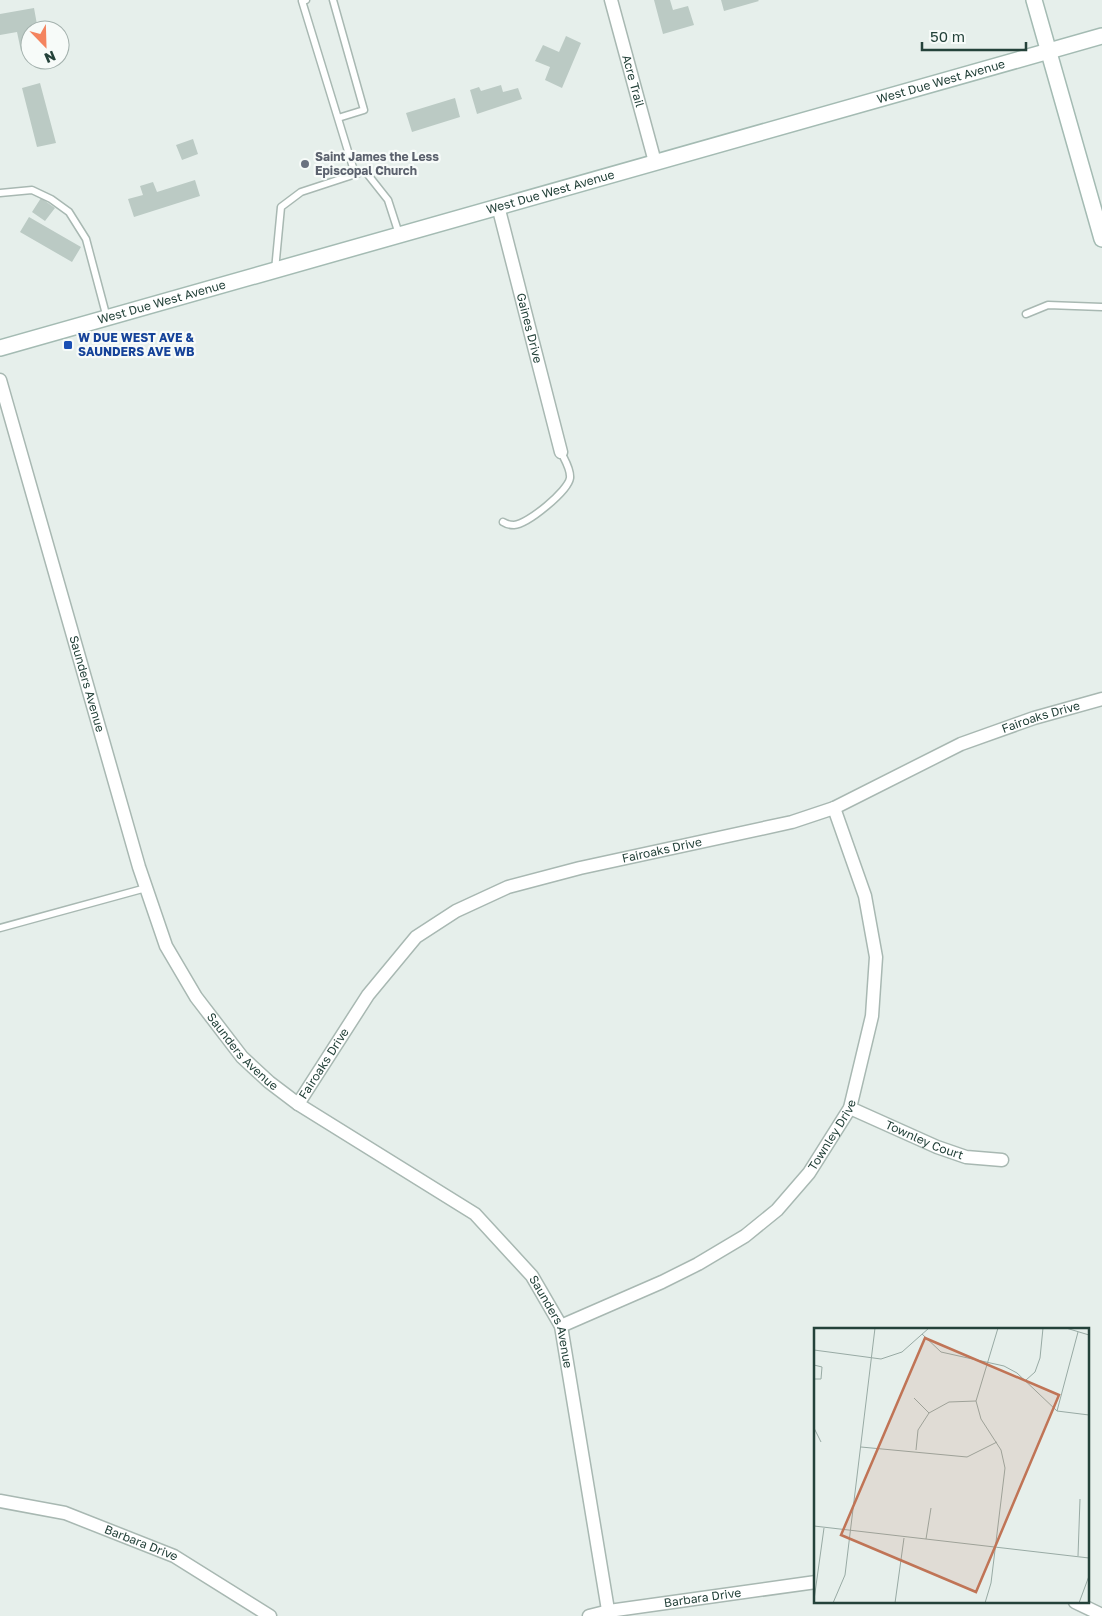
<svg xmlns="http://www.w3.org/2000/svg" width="1102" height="1616" viewBox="0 0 1102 1616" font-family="'Golos Text',sans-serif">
<rect width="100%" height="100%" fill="#e6efeb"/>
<!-- building -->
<path fill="#bbcac4" d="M654,0H670L673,10L688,6L694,25L663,34Z
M721,0H758L759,1L724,11Z
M34,8L38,30H30V50L21,51L17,32L0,35V14Z
M566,36L581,43L562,88L545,80L550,67L535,61L543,45L559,52Z
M40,83L56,143L37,147L22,88Z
M501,85L503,92L518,88L522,99L477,114L470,90L479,87L481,91Z
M455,98L460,117L412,132L406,113Z
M193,139L198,154L182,160L176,145Z
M195,180L200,196L134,217L128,199L143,195L140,186L153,182L157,192Z
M41,198L55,208L45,221L32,212Z
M29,217L81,247L72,262L20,232Z"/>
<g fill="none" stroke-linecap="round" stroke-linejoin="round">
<defs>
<path id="lane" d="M306,0L302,1L355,174
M333,0L364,110L338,118
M0,193L32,190L51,199L69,212L86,239L107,318
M275,270L281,207L301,192L365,171L388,200L399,234
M1026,314L1048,305L1102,307
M503,522C506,524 510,525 514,525C528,524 568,491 570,478C571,469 564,459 561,452
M0,928L146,888"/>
<g id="street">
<path id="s1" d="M611,0L655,162"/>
<path id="s2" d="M498,206L561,452"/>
<path id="s3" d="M0,380L139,867L166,946L196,997L242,1057L269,1082L298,1104L475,1214L532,1276L561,1326L609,1616"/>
<path id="s4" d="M298,1104L368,995L416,937L456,911L508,887L580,868L792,822L834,808L961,744L1034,718L1102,699"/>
<path id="s5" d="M850,1108L937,1147L966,1157L1002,1160"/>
<path id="s6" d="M561,1326L662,1282L698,1264L745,1236L777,1210L809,1173L850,1108L872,1016L876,957L865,896L834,808"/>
<path id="s7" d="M0,1501L65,1513L174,1556L270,1616"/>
<path d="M1075,1602L1102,1615"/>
<path id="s8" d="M589,1616L609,1611L816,1582"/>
</g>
<g id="secondary">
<path d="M1034,0L1102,239"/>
<path id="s9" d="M0,348L1102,36"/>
</g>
</defs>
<!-- lane casing -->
<use href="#lane" stroke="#a8b8b2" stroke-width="9"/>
<!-- street casing -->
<use href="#street" stroke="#a8b8b2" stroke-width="15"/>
<!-- secondary casing -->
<use href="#secondary" stroke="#a4bbb3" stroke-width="18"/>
<!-- lane -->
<use href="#lane" stroke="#fff" stroke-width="6"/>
<!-- street -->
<use href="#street" stroke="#fff" stroke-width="12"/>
<!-- secondary -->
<use href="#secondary" stroke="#fff" stroke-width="15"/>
</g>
<!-- markers -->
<circle fill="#6b7280" stroke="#f7fbf9" stroke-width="2" cx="305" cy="164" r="5"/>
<rect fill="#1a4fb4" stroke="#f7fbf9" stroke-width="2" x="63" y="340" width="10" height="10" rx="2.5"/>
<g text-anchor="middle" stroke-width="4.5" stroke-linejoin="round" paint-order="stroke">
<!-- street labels -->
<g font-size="12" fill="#24423a" stroke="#f7fbf9">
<text dy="4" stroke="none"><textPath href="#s1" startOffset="84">Acre Trail</textPath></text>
<text dy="4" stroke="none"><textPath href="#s9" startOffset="978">West Due West Avenue</textPath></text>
<text dy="4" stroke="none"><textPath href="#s9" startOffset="572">West Due West Avenue</textPath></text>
<text dy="4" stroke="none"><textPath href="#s9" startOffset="168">West Due West Avenue</textPath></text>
<text dy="4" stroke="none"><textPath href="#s2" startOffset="126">Gaines Drive</textPath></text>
<text dy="4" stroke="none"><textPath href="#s3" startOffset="316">Saunders Avenue</textPath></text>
<text dy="4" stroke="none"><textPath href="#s4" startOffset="872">Fairoaks Drive</textPath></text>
<text dy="4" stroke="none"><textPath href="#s4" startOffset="468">Fairoaks Drive</textPath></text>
<text dy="4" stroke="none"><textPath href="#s3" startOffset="721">Saunders Avenue</textPath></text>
<text dy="4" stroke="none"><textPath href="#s4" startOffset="48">Fairoaks Drive</textPath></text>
<text dy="4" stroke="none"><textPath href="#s6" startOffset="340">Townley Drive</textPath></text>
<text dy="4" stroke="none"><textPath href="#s5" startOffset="81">Townley Court</textPath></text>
<text dy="4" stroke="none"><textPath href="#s3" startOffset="1141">Saunders Avenue</textPath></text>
<text dy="4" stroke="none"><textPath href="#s7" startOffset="148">Barbara Drive</textPath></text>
<text dy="4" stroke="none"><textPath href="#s8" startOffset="115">Barbara Drive</textPath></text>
</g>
<!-- worship labels -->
<g font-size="12" font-weight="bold" fill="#5b616d" stroke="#f7fbf9" text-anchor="start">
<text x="315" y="161">Saint James the Less<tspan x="315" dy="14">Episcopal Church</tspan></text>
</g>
<!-- transit labels -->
<g font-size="12" font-weight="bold" fill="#164399" stroke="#f7fbf9" text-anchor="start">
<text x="78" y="342">W DUE WEST AVE &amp;<tspan x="78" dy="14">SAUNDERS AVE WB</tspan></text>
</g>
</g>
<!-- overview -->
<g transform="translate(814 1328)">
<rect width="275" height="275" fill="#e6efeb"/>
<path fill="none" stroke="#98aaa4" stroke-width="1" d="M252,0L275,7M108,6L127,24L190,38L203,45L243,83L275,87M0,22L67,31L88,24L115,0M0,37L8,39L7,51H0M212,52L221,44L226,30L229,0M100,70L115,85M243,83L264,4M0,100L7,114M47,119L153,129L183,114M102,122L104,102L115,85L135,74L162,73M0,198L275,230M112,211L117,180M264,228L266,171M0,272L10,200M19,275L31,247L61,0M81,275L90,210M171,275L177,255L191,140L187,122L167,91L162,73L184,0M265,275L275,248"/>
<path fill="#c07456" fill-opacity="0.15" stroke="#c07456" stroke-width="2.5" d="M111,10L245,67L162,264L27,207Z"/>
<rect width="275" height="275" fill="none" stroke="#24423a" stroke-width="2.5"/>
</g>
<!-- north arrow -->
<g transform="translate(45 45) rotate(157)"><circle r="24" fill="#f7fbf9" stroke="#a3b1ad"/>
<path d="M0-4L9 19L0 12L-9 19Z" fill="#f4845f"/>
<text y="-8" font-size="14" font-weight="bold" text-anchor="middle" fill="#24423a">N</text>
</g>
<!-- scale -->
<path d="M922 42v8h104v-8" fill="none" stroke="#24423a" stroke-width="2.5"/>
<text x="930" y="42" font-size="15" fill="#24423a" stroke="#f7fbf9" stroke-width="4" paint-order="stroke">50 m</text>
</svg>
